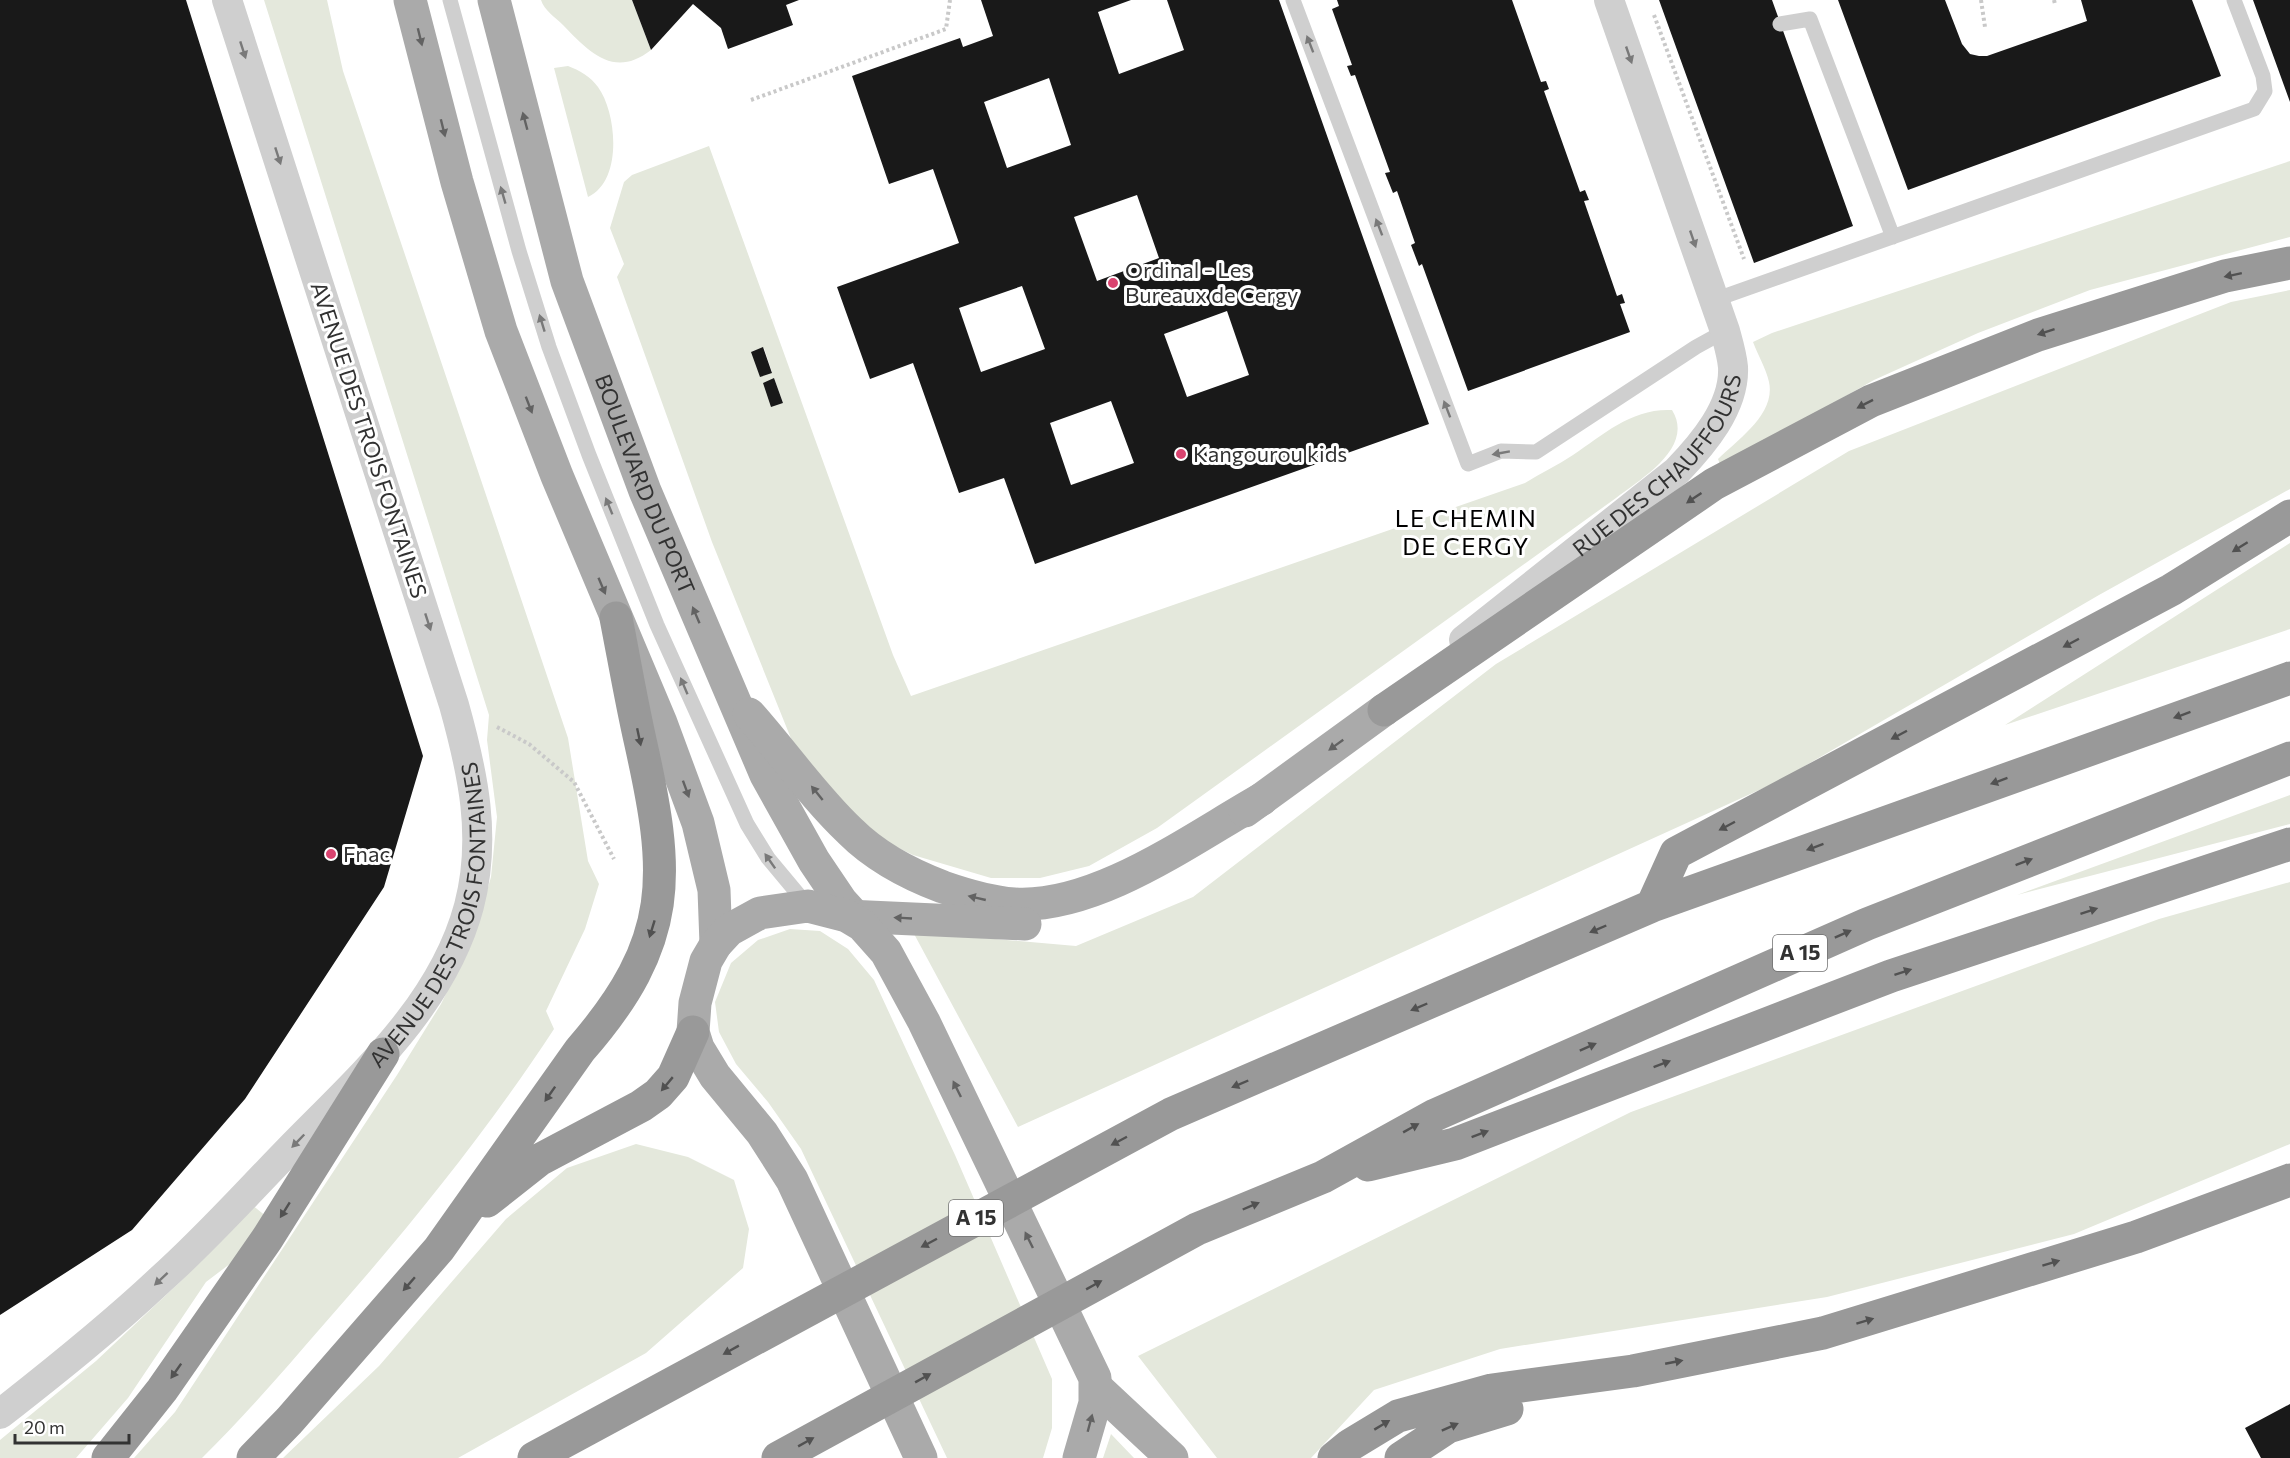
<svg xmlns="http://www.w3.org/2000/svg" width="2290" height="1458" viewBox="0 0 2290 1458" font-family="Commissioner,sans-serif">
<rect width="100%" height="100%" fill="#fff"/>
<!-- green -->
<path fill="#e4e8dc" fill-rule="evenodd" d="M264,0H327L343,71L568,738L588,861L599,884L585,929L546,1011L554,1029C486,1133 407,1230 325,1323C285,1369 246,1415 202,1458H134L175,1412L397,1075L441,1004L472,941L491,877L497,817L487,740L489,715Z
M541,0H632L651,50C614,79 589,52 563,25C556,18 544,10 541,0Z
M568,66C579,70 591,77 598,87C617,113 623,181 588,197L554,68Z
M709,146L893,655L911,696L1525,483C1541,473 1558,465 1573,455C1604,434 1632,408 1672,410C1695,447 1642,478 1616,498L1157,828L1089,866L1040,878H991L913,855L878,838L843,803L792,741L712,542L617,277L624,264L610,228L624,182L632,175ZM764,348L772,372L760,376L752,351ZM774,378L783,403L772,406Z
M2290,161V237L2090,290L1978,333L1874,380L1721,467L1718,459C1737,440 1776,414 1769,382C1766,369 1758,355 1753,342L1772,333Z
M2290,290V489L2099,595L1779,781L1018,1127L913,932L1076,946L1193,897L1496,664L1849,451L2231,302Z
M2290,543V629L2005,725Z
M2290,795V824L2017,895Z
M2290,882V1144L2074,1234L1827,1297L1500,1349L1374,1390L1311,1458H1217L1138,1356L1631,1112L2159,919Z
M790,929L820,931L848,949L874,980L955,1155L1052,1379V1428L1043,1458H947L801,1149L768,1102L736,1064L719,1032L715,1002L731,963L758,940Z
M636,1144L688,1157L734,1180L749,1229L743,1268L646,1353L458,1458H283L379,1366L506,1219L567,1168Z
M252,1205L267,1217L235,1260L206,1282L128,1398L76,1458H0V1440L96,1361L182,1280Z
M1111,1434L1134,1458H1103Z"/>
<!-- building -->
<path fill="#191919" fill-rule="evenodd" d="M0,0H186L423,756L384,887L245,1099L132,1230L0,1315Z
M632,0H799L786,5L793,25L728,49L721,28L693,4L651,50Z
M981,0H1131L1098,12L1119,74L1184,50L1167,0H1279L1429,424L1035,564L1004,478L959,493L913,363L870,379L837,287L959,243L933,169L889,184L852,76L960,38L963,47L993,36ZM1049,78L1071,145L1007,168L984,102ZM1137,195L1159,258L1097,281L1074,217ZM1022,286L1045,349L981,372L959,308ZM1227,311L1249,375L1187,397L1164,334ZM1111,401L1134,463L1071,485L1050,423Z
M1337,0H1512L1541,82L1546,81L1549,89L1544,91L1580,192L1585,190L1589,200L1584,201L1617,296L1622,294L1625,303L1620,304L1630,332L1468,391L1422,264L1419,266L1411,245L1415,243L1397,191L1393,193L1385,173L1390,172L1355,75L1351,76L1347,66L1352,65L1332,9L1339,6Z
M1659,0H1772L1853,226L1754,263Z
M1838,0H1945L1962,44L1970,54L1979,56H1987L2087,21L2081,0H2192L2221,76L1908,190Z
M2253,0H2290V102Z
M763,347L772,373L760,377L751,352Z
M774,378L783,403L771,407L763,383Z
M2290,1404V1458H2261L2245,1428Z"/>
<g fill="none" stroke-linecap="round" stroke-linejoin="round">
<!-- path -->
<path stroke="#c9c9c9" stroke-width="4" stroke-dasharray="3 3" stroke-linecap="butt" d="M1981,0L1985,27
M2054,0L2055,4
M1654,15L1744,259
M751,100L946,29L950,0
M497,727L529,744L574,782L614,859"/>
<!-- lane -->
<path stroke="#cfcfcf" stroke-width="15" d="M450,0L519,251L549,347L589,455L657,625L747,824L768,858L808,906
M1293,0L1468,464L1501,451L1536,452L1696,347L1725,331
M1780,24L1810,19L1893,237
M1714,300L2254,109L2265,91L2263,76L2234,0"/>
<!-- street -->
<g stroke="#cfcfcf" stroke-width="30">
<path id="s1" d="M1464,640L1677,471C1702,445 1735,407 1733,367C1732,355 1728,342 1725,331L1609,0"/>
<path id="s2" d="M0,1414C55,1371 109,1328 160,1280C205,1240 246,1194 288,1151C358,1079 442,1007 469,906C487,837 473,773 454,705L227,0"/>
</g>
<!-- primary -->
<g stroke="#aaa" stroke-width="33">
<path d="M410,0L457,182L501,331L557,476L661,723L698,823L714,890L716,944"/>
<path id="s3" d="M494,0L567,281L645,491L766,775L814,861L841,901L861,923"/>
<path d="M749,714C783,752 813,796 850,831C875,856 911,875 943,887C966,895 989,902 1014,904C1097,909 1191,839 1262,799"/>
<path d="M1245,811L1384,710"/>
<path d="M847,916L1025,924"/>
<path d="M1097,1388L1172,1458"/>
<path d="M921,1458L792,1180L762,1133L715,1076L698,1048L693,1032L695,1003L706,961L716,944L729,930L760,913L808,906L847,916L862,925L886,952L924,1022L1095,1378V1403L1079,1458"/>
</g>
<!-- highway -->
<path stroke="#999" stroke-width="33" d="M1384,710L1714,484L1871,401L2038,335L2225,276L2290,263
M1652,906L1676,853L2171,590L2290,516
M1368,1165L1455,1144L1891,976L2290,844
M487,1201L539,1160L641,1106L658,1094L673,1077L693,1032
M108,1458L162,1390L267,1239L383,1054
M253,1458L289,1421L439,1249L580,1050C676,940 670,874 640,740C631,700 624,659 616,618
M534,1458L1171,1114L1652,906L2290,678
M778,1458L1197,1229L1323,1177L1435,1115L1867,924L2290,758
M1334,1458L1350,1445L1398,1416L1492,1390L1633,1371L1823,1333L2136,1237L2290,1180
M1401,1458L1448,1427L1507,1409"/>
</g>
<!-- one-way arrows -->
<defs><path id="oneway-solid" d="M-6-.8H1V-3.2L6.5 0L1 3.2V.8H-6Z" transform="scale(1.5)"/></defs>
<g fill="#626262">
<use href="#oneway-solid" transform="translate(420 37) rotate(76)"/>
<use href="#oneway-solid" transform="translate(525 121) rotate(-105)"/>
<use href="#oneway-solid" transform="translate(443 128) rotate(76)"/>
<use href="#oneway-solid" transform="translate(529 405) rotate(69)"/>
<use href="#oneway-solid" transform="translate(602 586) rotate(67)"/>
<use href="#oneway-solid" transform="translate(696 615) rotate(-113)"/>
<use href="#oneway-solid" transform="translate(1336 745) rotate(144)"/>
<use href="#oneway-solid" transform="translate(686 789) rotate(70)"/>
<use href="#oneway-solid" transform="translate(817 793) rotate(-129)"/>
<use href="#oneway-solid" transform="translate(977 898) rotate(-167)"/>
<use href="#oneway-solid" transform="translate(903 918) rotate(-177)"/>
<use href="#oneway-solid" transform="translate(957 1089) rotate(-116)"/>
<use href="#oneway-solid" transform="translate(1029 1240) rotate(-116)"/>
<use href="#oneway-solid" transform="translate(1090 1423) rotate(-75)"/>
</g>
<g fill="#797979">
<use href="#oneway-solid" transform="translate(1310 44) rotate(-111)"/>
<use href="#oneway-solid" transform="translate(243 50) rotate(72)"/>
<use href="#oneway-solid" transform="translate(1629 55) rotate(71)"/>
<use href="#oneway-solid" transform="translate(278 156) rotate(72)"/>
<use href="#oneway-solid" transform="translate(503 195) rotate(-106)"/>
<use href="#oneway-solid" transform="translate(1379 227) rotate(-111)"/>
<use href="#oneway-solid" transform="translate(1693 239) rotate(71)"/>
<use href="#oneway-solid" transform="translate(542 323) rotate(-107)"/>
<use href="#oneway-solid" transform="translate(1447 409) rotate(-111)"/>
<use href="#oneway-solid" transform="translate(1501 453) rotate(170)"/>
<use href="#oneway-solid" transform="translate(609 506) rotate(-112)"/>
<use href="#oneway-solid" transform="translate(428 622) rotate(72)"/>
<use href="#oneway-solid" transform="translate(684 686) rotate(-113)"/>
<use href="#oneway-solid" transform="translate(770 861) rotate(-125)"/>
<use href="#oneway-solid" transform="translate(298 1141) rotate(134)"/>
<use href="#oneway-solid" transform="translate(161 1279) rotate(137)"/>
</g>
<g fill="#515151">
<use href="#oneway-solid" transform="translate(2233 275) rotate(168)"/>
<use href="#oneway-solid" transform="translate(2046 332) rotate(162)"/>
<use href="#oneway-solid" transform="translate(1865 404) rotate(153)"/>
<use href="#oneway-solid" transform="translate(1694 498) rotate(146)"/>
<use href="#oneway-solid" transform="translate(2240 547) rotate(148)"/>
<use href="#oneway-solid" transform="translate(2071 643) rotate(152)"/>
<use href="#oneway-solid" transform="translate(2182 715) rotate(160)"/>
<use href="#oneway-solid" transform="translate(1899 735) rotate(152)"/>
<use href="#oneway-solid" transform="translate(639 737) rotate(78)"/>
<use href="#oneway-solid" transform="translate(1999 781) rotate(160)"/>
<use href="#oneway-solid" transform="translate(1727 826) rotate(152)"/>
<use href="#oneway-solid" transform="translate(1815 847) rotate(160)"/>
<use href="#oneway-solid" transform="translate(2024 862) rotate(-21)"/>
<use href="#oneway-solid" transform="translate(2089 911) rotate(-18)"/>
<use href="#oneway-solid" transform="translate(652 929) rotate(107)"/>
<use href="#oneway-solid" transform="translate(1598 929) rotate(157)"/>
<use href="#oneway-solid" transform="translate(1843 934) rotate(-24)"/>
<use href="#oneway-solid" transform="translate(1903 972) rotate(-18)"/>
<use href="#oneway-solid" transform="translate(1419 1007) rotate(157)"/>
<use href="#oneway-solid" transform="translate(1588 1047) rotate(-24)"/>
<use href="#oneway-solid" transform="translate(1662 1064) rotate(-21)"/>
<use href="#oneway-solid" transform="translate(667 1084) rotate(130)"/>
<use href="#oneway-solid" transform="translate(1240 1084) rotate(157)"/>
<use href="#oneway-solid" transform="translate(550 1094) rotate(125)"/>
<use href="#oneway-solid" transform="translate(1411 1128) rotate(-29)"/>
<use href="#oneway-solid" transform="translate(1480 1134) rotate(-21)"/>
<use href="#oneway-solid" transform="translate(1119 1141) rotate(152)"/>
<use href="#oneway-solid" transform="translate(1251 1206) rotate(-23)"/>
<use href="#oneway-solid" transform="translate(285 1210) rotate(122)"/>
<use href="#oneway-solid" transform="translate(929 1243) rotate(152)"/>
<use href="#oneway-solid" transform="translate(2051 1263) rotate(-17)"/>
<use href="#oneway-solid" transform="translate(409 1284) rotate(131)"/>
<use href="#oneway-solid" transform="translate(1094 1285) rotate(-29)"/>
<use href="#oneway-solid" transform="translate(1865 1321) rotate(-17)"/>
<use href="#oneway-solid" transform="translate(731 1350) rotate(151)"/>
<use href="#oneway-solid" transform="translate(1674 1362) rotate(-11)"/>
<use href="#oneway-solid" transform="translate(176 1371) rotate(125)"/>
<use href="#oneway-solid" transform="translate(923 1378) rotate(-29)"/>
<use href="#oneway-solid" transform="translate(1382 1425) rotate(-31)"/>
<use href="#oneway-solid" transform="translate(1450 1427) rotate(-24)"/>
<use href="#oneway-solid" transform="translate(806 1442) rotate(-29)"/>
</g>
<!-- markers -->
<g fill="#d9436f" stroke="#fff" stroke-width="2">
<circle cx="1113" cy="283" r="6"/>
<circle cx="1181" cy="454" r="6"/>
<circle cx="331" cy="854" r="6"/>
</g>
<g text-anchor="middle" stroke-width="6" stroke-linejoin="round" paint-order="stroke">
<!-- shield labels -->
<g fill="#fff" stroke="#707070" stroke-width="1.5">
<rect x="1773" y="935" width="54" height="36" rx="4.5"/>
<rect x="949" y="1200" width="54" height="36" rx="4.5"/>
</g>
<g font-size="21" font-weight="bold" fill="#323232">
<text x="1800" y="960">A 15</text>
<text x="976" y="1225">A 15</text>
</g>
<!-- poi labels -->
<g font-size="22" fill="#323232" stroke="#fff" text-anchor="start">
<text x="1125" y="278">Ordinal - Les<tspan x="1125" dy="25">Bureaux de Cergy</tspan></text>
<text x="1193" y="462">Kangourou kids</text>
<text x="343" y="862">Fnac</text>
</g>
<!-- street labels -->
<g font-size="22" fill="#323232" stroke="#fff">
<text transform="translate(369 440) rotate(72)" y="8">AVENUE DES TROIS FONTAINES</text>
<text dy="8" stroke="none"><textPath href="#s1" startOffset="264">RUE DES CHAUFFOURS</textPath></text>
<text dy="8" stroke="none"><textPath href="#s3" startOffset="508">BOULEVARD DU PORT</textPath></text>
<text dy="8" stroke="none"><textPath href="#s2" startOffset="678">AVENUE DES TROIS FONTAINES</textPath></text>
</g>
<!-- neighbourhood labels -->
<g font-size="24" letter-spacing="1.5" fill="#000" stroke="#fff">
<text x="1466" y="527">LE CHEMIN<tspan x="1466" dy="28">DE CERGY</tspan></text>
</g>
</g>
<!-- scale -->
<path d="M15 1434v9h114v-9" fill="none" stroke="#323232" stroke-width="3"/>
<text x="24" y="1434" font-size="18" fill="#323232" stroke="#ffffff" stroke-width="4.5" paint-order="stroke">20 m</text>
</svg>
